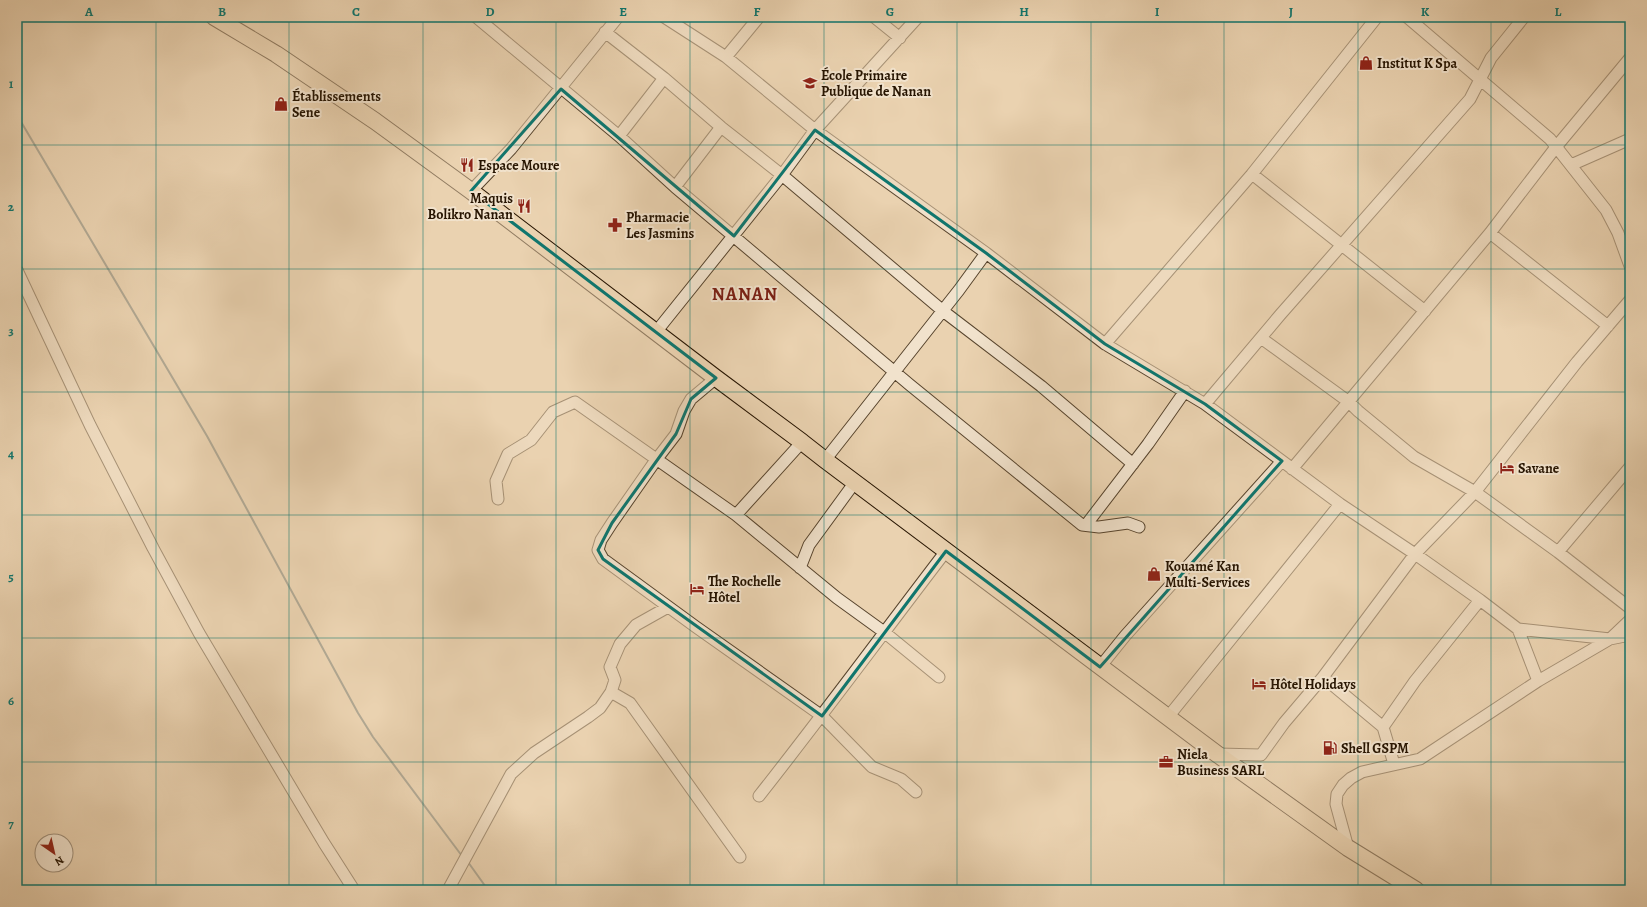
<svg xmlns="http://www.w3.org/2000/svg" width="1647" height="907" viewBox="0 0 1647 907" font-family="Alegreya,serif">
<rect width="100%" height="100%" fill="#ead2b0"/>
<filter id="stains"><feTurbulence type="fractalNoise" baseFrequency=".005" numOctaves="4"/><feColorMatrix values="0 0 0 0 .2 0 0 0 0 .09 0 0 0 0 .02 0 0 0 .5 -.17"/></filter>
<radialGradient id="worn" r=".72"><stop offset=".6" stop-color="#630" stop-opacity="0"/><stop offset="1" stop-color="#630" stop-opacity=".3"/></radialGradient>
<g fill="none" stroke-linecap="round" stroke-linejoin="round">
<!-- stream -->
<path stroke="#6d756e" stroke-width="2" d="M17,115L207,436L358,713L373,737L462,856
M468,862L488,890"/>
<defs>
<path id="minor" d="M476,17L619,136L675,187L910,385L1082,525L1099,527L1128,523L1139,527
M664,17L726,57L815,130L986,253L1105,344L1205,404L1340,504L1415,554L1480,600L1518,629L1538,681
M874,17L900,38
M918,17L815,130L782,175L943,311L1041,386L1133,464
M1407,17L1550,139L1606,210L1618,233L1630,266
M605,32L664,78L721,127L782,175L656,332
M726,57L759,17
M619,136L664,78
M1571,165L1630,139
M1252,174L1425,311
M675,187L721,127
M471,191L511,149L618,17
M1490,233L1608,326
M17,270L90,425L153,548L199,633L324,843L354,890
M1261,338L1349,402L1358,411L1414,457L1475,492L1558,552L1630,608
M1105,344L1252,174L1377,17
M716,378L691,399L684,411L676,434L656,460L612,523L601,540L598,550L603,559L696,627L822,716L872,767L901,779L916,792
M1205,404L1280,315L1470,99L1491,58L1524,17
M825,460L959,290L986,253
M1292,469L1490,233L1556,147L1630,58
M498,499L496,481L508,454L531,440L553,412L575,402L736,515L837,598L884,632L939,677
M736,515L802,442
M1086,525L1148,444L1185,391
M1558,552L1630,467
M800,568L809,545L855,482
M1518,629L1610,639L1630,620
M1100,667L1125,636L1282,461
M1323,677L1383,727
M611,692L630,703L740,857
M1168,717L1340,504
M1218,754L1261,755L1284,723L1323,677L1415,554L1475,492L1577,362L1630,300
M1394,764L1383,727L1415,681L1480,600
M759,796C823,715 884,632 946,551
M1348,848L1336,804L1337,794L1343,785L1351,778L1362,772L1420,759L1538,681L1610,639L1630,635
M448,890L511,774L534,753L588,717L600,708L611,692L615,680L610,667L620,644L636,625L668,607"/>
<path id="highway" d="M214,17L276,54L375,121L471,191L716,378L802,442L825,460L1217,754L1348,848L1416,890"/>
</defs>
<!-- minor casing -->
<use href="#minor" stroke="#57442d" stroke-width="13"/>
<!-- highway casing -->
<use href="#highway" stroke="#261401" stroke-width="18"/>
<!-- minor -->
<use href="#minor" stroke="#f1e2cc" stroke-width="11"/>
<!-- highway -->
<use href="#highway" stroke="#ead2b0" stroke-width="16"/>
</g>
<!-- marked area -->
<path d="M0 0H1647V907H0ZM561,89L734,236L815,130L986,253L1105,344L1205,404L1282,461L1100,667L946,551L822,716L603,559L598,550L612,523L676,434L691,399L716,378L471,191Z" fill="#ead2b0" fill-opacity=".55" fill-rule="evenodd"/>
<path fill="none" stroke="#0f766e" stroke-width="3" stroke-linejoin="round" d="M561,89L734,236L815,130L986,253L1105,344L1205,404L1282,461L1100,667L946,551L822,716L603,559L598,550L612,523L676,434L691,399L716,378L471,191Z"/>
<!-- grid -->
<path fill="none" stroke="#0f766e" stroke-width="1" stroke-opacity="0.55" d="M156,17V890M289,17V890M423,17V890M556,17V890M690,17V890M824,17V890M957,17V890M1091,17V890M1224,17V890M1358,17V890M1491,17V890M17,145H1630M17,269H1630M17,392H1630M17,515H1630M17,638H1630M17,762H1630"/>
<!-- icons -->
<defs>
<symbol id="shop-bare" viewBox="-9 -9 18 18"><path d="M-5-2.5h2.3a2.7 3.5 0 0 1 5.4 0H5L5.5 6h-11ZM-1.5-2.5h3a1.5 2.3 0 0 0-3 0Z" fill="#8f2418" stroke="#f1e2cc" stroke-width="2.5" paint-order="stroke"/></symbol>
<symbol id="school-bare" viewBox="-9 -9 18 18"><path d="M0-5L7-2L0 1L-7-2ZM-4 1L0 2.5L4 1V4Q0 6-4 4Z" fill="#8f2418" stroke="#f1e2cc" stroke-width="2.5" paint-order="stroke"/></symbol>
<symbol id="restaurant-bare" viewBox="-9 -9 18 18"><path d="M-5-6h1v4h1v-4h1v4h1v-4h1v5L-1.5 .5V6h-2V.5L-5-1ZM5-6V6H3V1.5H1.5Q1.5-4 5-6Z" fill="#8f2418" stroke="#f1e2cc" stroke-width="2.5" paint-order="stroke"/></symbol>
<symbol id="pharmacy-bare" viewBox="-9 -9 18 18"><path d="M-2-6h4v4h4v4h-4v4h-4v-4h-4v-4h4Z" fill="#8f2418" stroke="#f1e2cc" stroke-width="2.5" paint-order="stroke"/></symbol>
<symbol id="hotel-bare" viewBox="-9 -9 18 18"><path d="M-6-4.5h1.5V1H6V5H4.5V3h-9V5H-6ZM-4 0a1.8 1.8 0 1 1 3.6 0ZM.5 0V-2.5h3Q6-2.5 6 0Z" fill="#8f2418" stroke="#f1e2cc" stroke-width="2.5" paint-order="stroke"/></symbol>
<symbol id="fuel-bare" viewBox="-9 -9 18 18"><path d="M-5.5-6h7V0h2V4h1.3V-2.5L3-4.5l.8-.8L6-3V5H2.5V1h-1V6h-7ZM-4.2-4.7v3.2H.2V-4.7Z" fill="#8f2418" stroke="#f1e2cc" stroke-width="2.5" paint-order="stroke"/></symbol>
<symbol id="office-bare" viewBox="-9 -9 18 18"><path d="M-6-3h4V-5.5h4V-3h4V5H-6ZM-1-4.5V-3h2v-1.5ZM-6 0V1H6V0Z" fill="#8f2418" stroke="#f1e2cc" stroke-width="2.5" paint-order="stroke"/></symbol>
</defs>
<g fill-rule="evenodd">
<use href="#shop-bare" x="1356" y="53" width="20" height="20"/>
<use href="#school-bare" x="800" y="73" width="20" height="20"/>
<use href="#shop-bare" x="271" y="94" width="20" height="20"/>
<use href="#restaurant-bare" x="457" y="155" width="20" height="20"/>
<use href="#restaurant-bare" x="514" y="196" width="20" height="20"/>
<use href="#pharmacy-bare" x="605" y="215" width="20" height="20"/>
<use href="#hotel-bare" x="1497" y="458" width="20" height="20"/>
<use href="#shop-bare" x="1144" y="564" width="20" height="20"/>
<use href="#hotel-bare" x="687" y="579" width="20" height="20"/>
<use href="#hotel-bare" x="1249" y="674" width="20" height="20"/>
<use href="#fuel-bare" x="1320" y="738" width="20" height="20"/>
<use href="#office-bare" x="1156" y="752" width="20" height="20"/>
</g>
<g text-anchor="middle" stroke-width="4" stroke-linejoin="round" paint-order="stroke">
<!-- poi labels -->
<g font-size="14" font-weight="bold" fill="#261401" stroke="#f1e2cc" text-anchor="start">
<text x="1377" y="68">Institut K Spa</text>
<text x="821" y="80">École Primaire<tspan x="821" dy="16">Publique de Nanan</tspan></text>
<text x="292" y="101">Établissements<tspan x="292" dy="16">Sene</tspan></text>
<text x="478" y="170">Espace Moure</text>
<text x="513" y="203" text-anchor="end">Maquis<tspan x="513" dy="16">Bolikro Nanan</tspan></text>
<text x="626" y="222">Pharmacie<tspan x="626" dy="16">Les Jasmins</tspan></text>
<text x="1518" y="473">Savane</text>
<text x="1165" y="571">Kouamé Kan<tspan x="1165" dy="16">Multi-Services</tspan></text>
<text x="708" y="586">The Rochelle<tspan x="708" dy="16">Hôtel</tspan></text>
<text x="1270" y="689">Hôtel Holidays</text>
<text x="1341" y="753">Shell GSPM</text>
<text x="1177" y="759">Niela<tspan x="1177" dy="16">Business SARL</tspan></text>
</g>
<!-- district labels -->
<g font-size="18" font-weight="bold" letter-spacing="1" fill="#7a1f14" stroke="#f1e2cc">
<text x="745" y="300">NANAN</text>
</g>
</g>
<!-- margin -->
<rect width="1647" height="907" fill="none" stroke="#ead2b0" stroke-width="44"/>
<!-- north arrow -->
<g transform="translate(54 853) rotate(146)"><circle r="19" fill="#f1e2cc" stroke="#a0907b"/>
<path d="M0-3L7 15L0 10L-7 15Z" fill="#8f2418"/>
<text y="-6" font-size="11" font-weight="bold" text-anchor="middle" fill="#261401">N</text>
</g>
<rect x="22" y="22" width="1603" height="863" fill="none" stroke="#0f766e" stroke-width="1.5"/>
<g font-size="13" text-anchor="middle" font-weight="bold" fill="#0f766e">
<text x="89" y="16">A</text>
<text x="222" y="16">B</text>
<text x="356" y="16">C</text>
<text x="490" y="16">D</text>
<text x="623" y="16">E</text>
<text x="757" y="16">F</text>
<text x="890" y="16">G</text>
<text x="1024" y="16">H</text>
<text x="1157" y="16">I</text>
<text x="1291" y="16">J</text>
<text x="1425" y="16">K</text>
<text x="1558" y="16">L</text>
<text x="11" y="88">1</text>
<text x="11" y="211">2</text>
<text x="11" y="335">3</text>
<text x="11" y="458">4</text>
<text x="11" y="581">5</text>
<text x="11" y="705">6</text>
<text x="11" y="828">7</text>
</g>
<rect width="100%" height="100%" filter="url(#stains)"/>
<rect width="100%" height="100%" fill="url(#worn)"/>
</svg>
